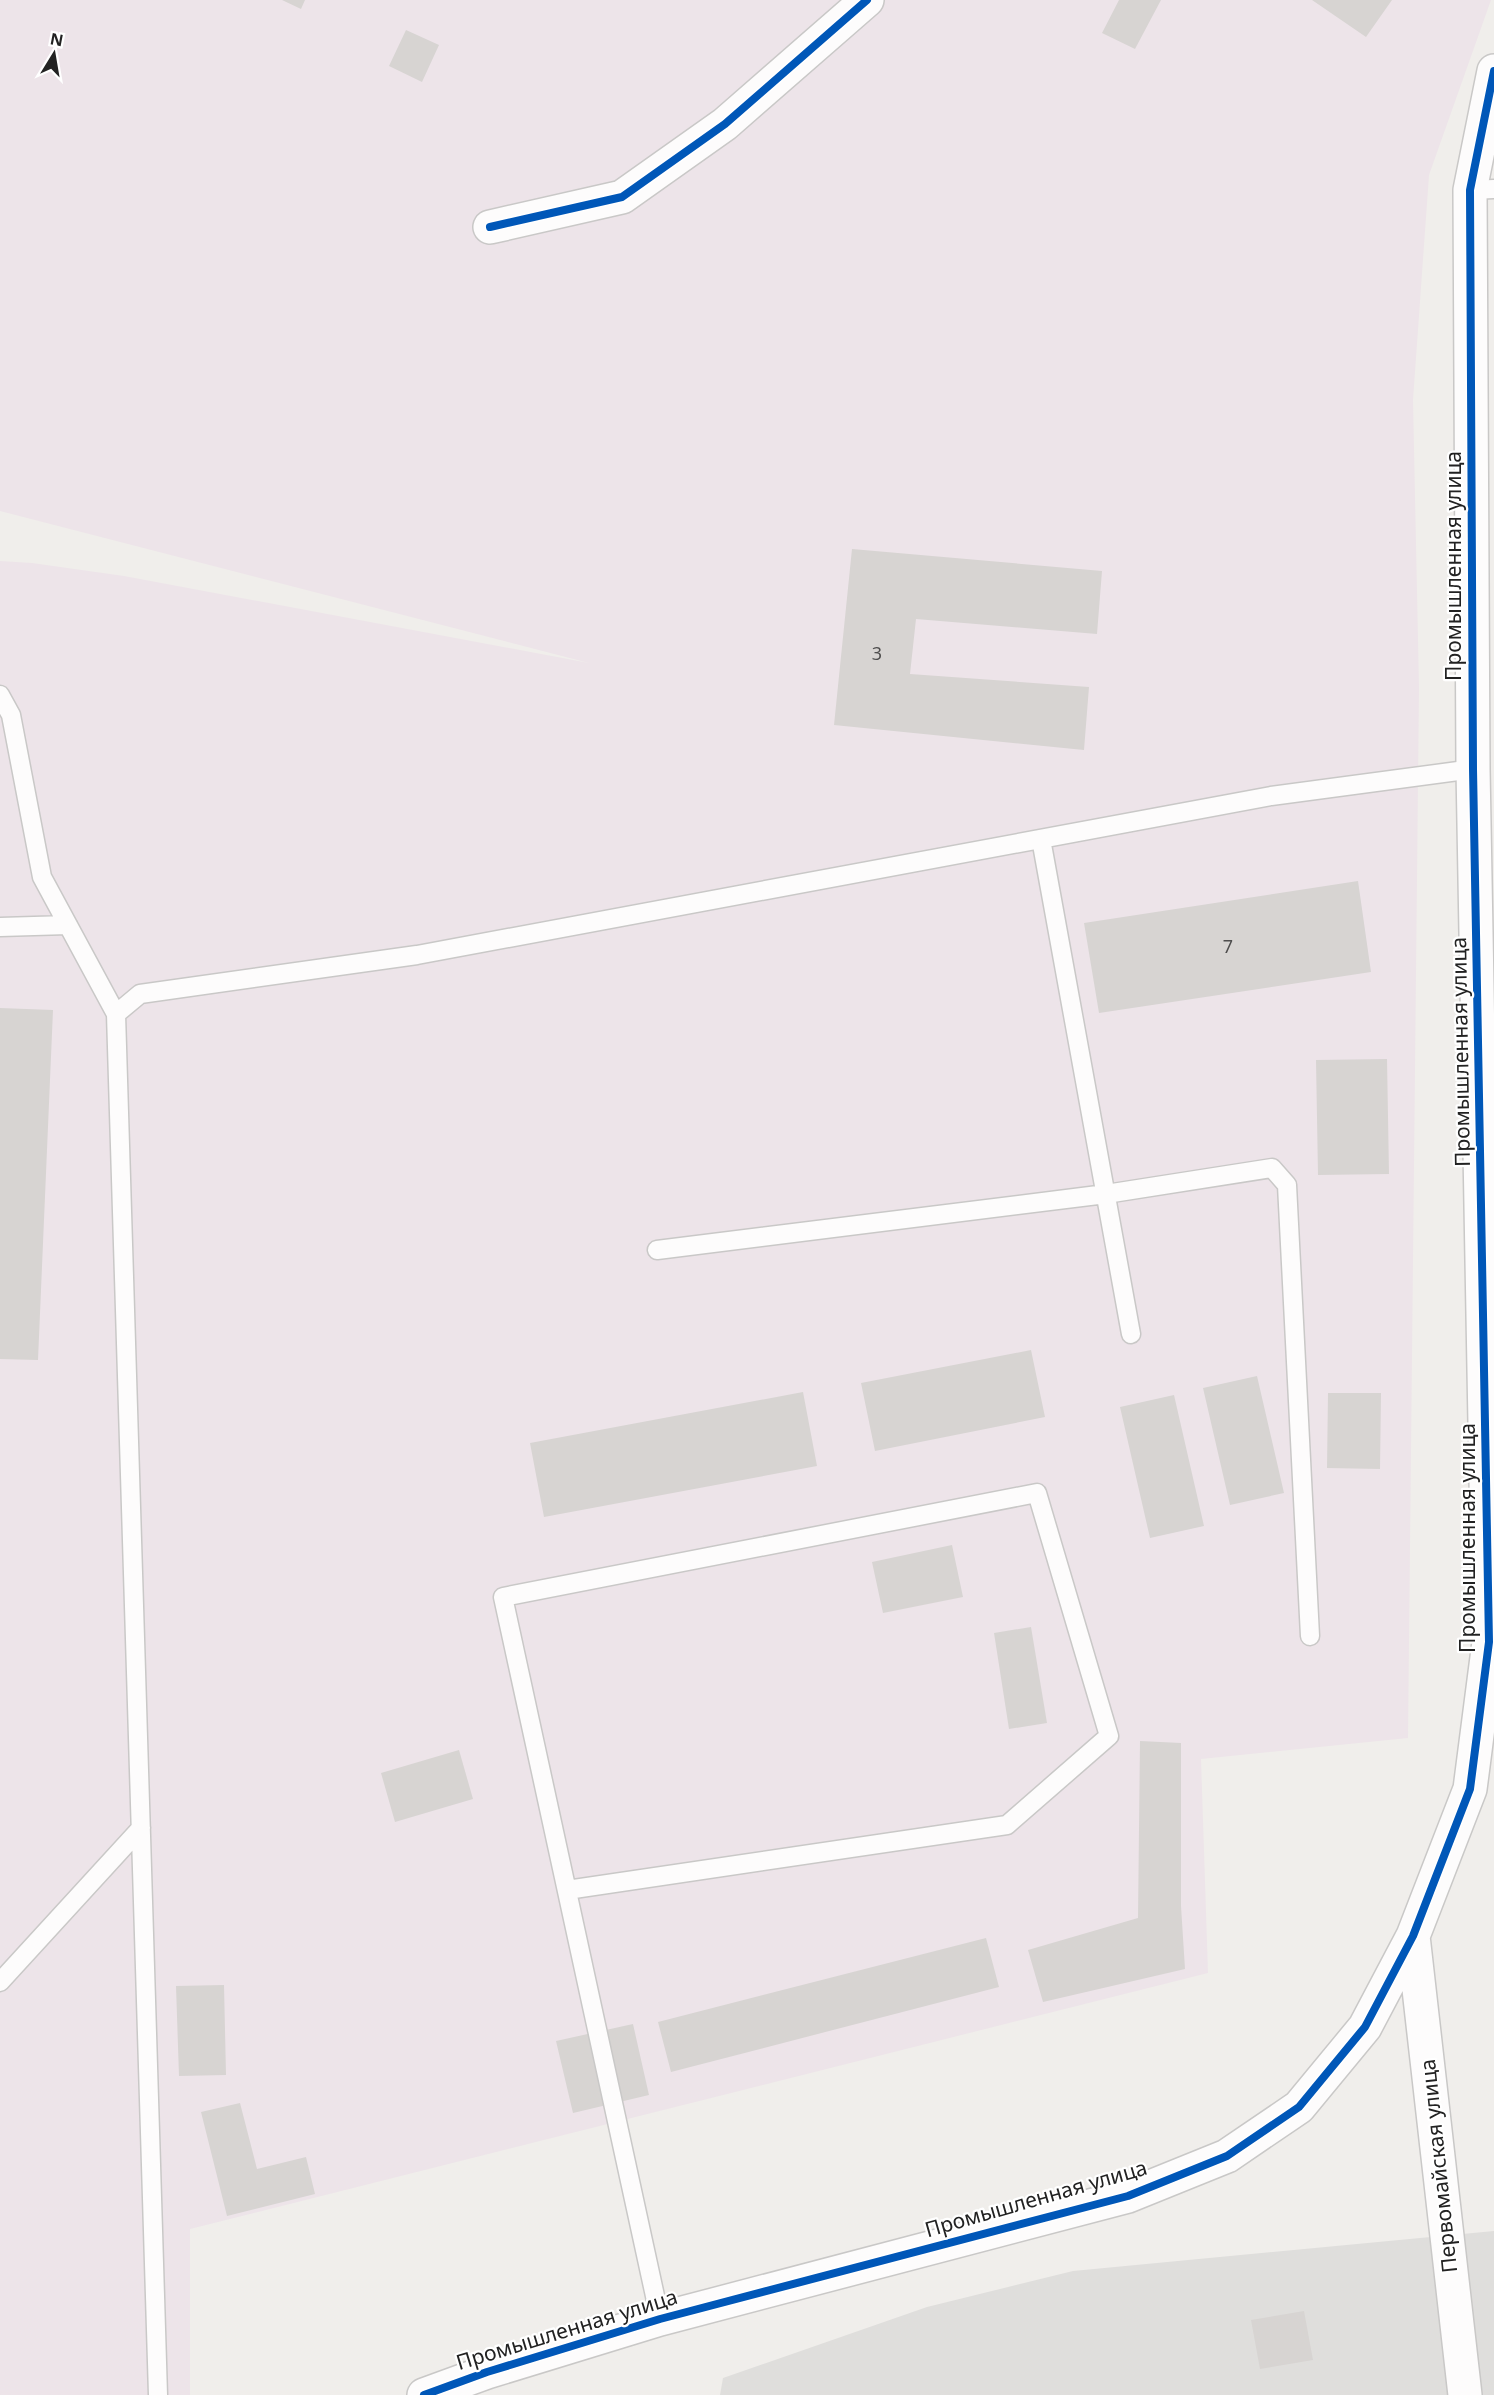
<svg xmlns="http://www.w3.org/2000/svg" width="1494" height="2395" viewBox="0 0 1494 2395" font-family="'Noto Sans',sans-serif">
<rect width="100%" height="100%" fill="#f0eeeb"/>
<!-- residential -->
<path fill="#dfdedc" d="M1494,2231V2395H720L723,2378L927,2307L1073,2271Z"/>
<!-- industrial -->
<path fill="#ede4e9" d="M0,0H1491L1429,175L1413,400L1419,688L1408,1738L1201,1759L1208,1973L190,2229V2395H0V561L32,563L124,576L589,663L0,511Z"/>
<!-- building -->
<path fill="#d7d4d2" d="M282,0H305L301,9Z
M1119,0H1161L1135,49L1102,33Z
M1312,0H1392L1366,37Z
M406,30L439,45L422,82L389,66Z
M852,549L1102,571L1097,634L916,619L910,674L1089,687L1084,750L834,725Z
M1358,881L1371,972L1099,1013L1084,923Z
M0,1008L53,1010L38,1360L0,1359Z
M1387,1059L1389,1174L1318,1175L1316,1060Z
M1031,1350L1045,1417L875,1451L861,1383Z
M1257,1376L1284,1493L1230,1505L1203,1388Z
M803,1392L817,1466L544,1517L530,1443Z
M1328,1393H1381L1380,1469L1327,1468Z
M1174,1395L1204,1526L1150,1538L1120,1407Z
M952,1545L963,1597L883,1613L872,1562Z
M1031,1627L1047,1723L1009,1729L994,1633Z
M1140,1741L1181,1743V1906L1185,1969L1043,2002L1028,1950L1138,1918Z
M459,1750L473,1799L395,1822L381,1773Z
M986,1938L999,1987L671,2072L658,2022Z
M224,1985L226,2075L179,2076L176,1986Z
M633,2024L649,2095L573,2113L556,2041Z
M240,2103L257,2169L306,2157L315,2194L227,2216L201,2112Z
M1304,2311L1313,2360L1260,2369L1251,2320Z"/>
<g fill="none" stroke-linecap="round" stroke-linejoin="round">
<defs>
<path id="service" d="M1470,190L1494,189
M0,695L11,715L42,877L116,1014
M1041,839L1131,1334
M0,927L68,925
M657,1250L1106,1194L1272,1168L1287,1185L1310,1636
M567,1890L1007,1825L1109,1736L1037,1493L503,1597L660,2319
M0,1982L141,1828
M158,2395L116,1014L140,994L417,955L1271,796L1473,769"/>
<path id="minor" d="M490,227L622,197L725,124L867,0
M1413,1936L1465,2395
M424,2395L487,2372L660,2319L1128,2196L1227,2156L1299,2107L1365,2027L1413,1936L1470,1789L1489,1642L1473,769L1470,190L1494,71"/>
</defs>
<!-- service casing -->
<use href="#service" stroke="#c9c8c7" stroke-width="21"/>
<!-- minor casing -->
<use href="#minor" stroke="#c9c8c7" stroke-width="36"/>
<!-- service -->
<use href="#service" stroke="#fdfcfc" stroke-width="18"/>
<!-- minor -->
<use href="#minor" stroke="#fdfcfc" stroke-width="33"/>
<defs>
<path id="cycleway" d="M490,227L622,197L725,124L867,0
M424,2395L487,2372L660,2319L1128,2196L1227,2156L1299,2107L1365,2027L1413,1936L1470,1789L1489,1642L1473,769L1470,190L1494,71"/>
</defs>
<!-- cycleway casing -->
<use href="#cycleway" stroke="#fff" stroke-width="11"/>
<!-- cycleway -->
<use href="#cycleway" stroke="#0057b8" stroke-width="8"/>
</g>
<g text-anchor="middle" stroke-width="4.5" stroke-linejoin="round" paint-order="stroke">
<!-- number labels -->
<g font-size="18" fill="#4f4e4e">
<text x="877" y="660">3</text>
<text x="1228" y="953">7</text>
</g>
<!-- street labels -->
<g font-size="21" fill="#222" stroke="#fff">
<text transform="translate(1454 566) rotate(-90)" y="7">Промышленная улица</text>
<text transform="translate(1461 1052) rotate(-91)" y="7">Промышленная улица</text>
<text transform="translate(1468 1538) rotate(-90)" y="7">Промышленная улица</text>
<text transform="translate(1439 2166) rotate(-96)" y="7">Первомайская улица</text>
<text transform="translate(1036 2199) rotate(-16)" y="7">Промышленная улица</text>
<text transform="translate(567 2330) rotate(-17)" y="7">Промышленная улица</text>
</g>
</g>
<!-- north arrow -->
<g transform="translate(54 54) rotate(11)" stroke="#ffffff" stroke-width="4.5" paint-order="stroke">
<path d="M0-4.5L10 22L0 15L-10 22Z" fill="#222222"/>
<text y="-9" font-size="16" font-weight="bold" text-anchor="middle" fill="#222222">N</text>
</g>
</svg>
